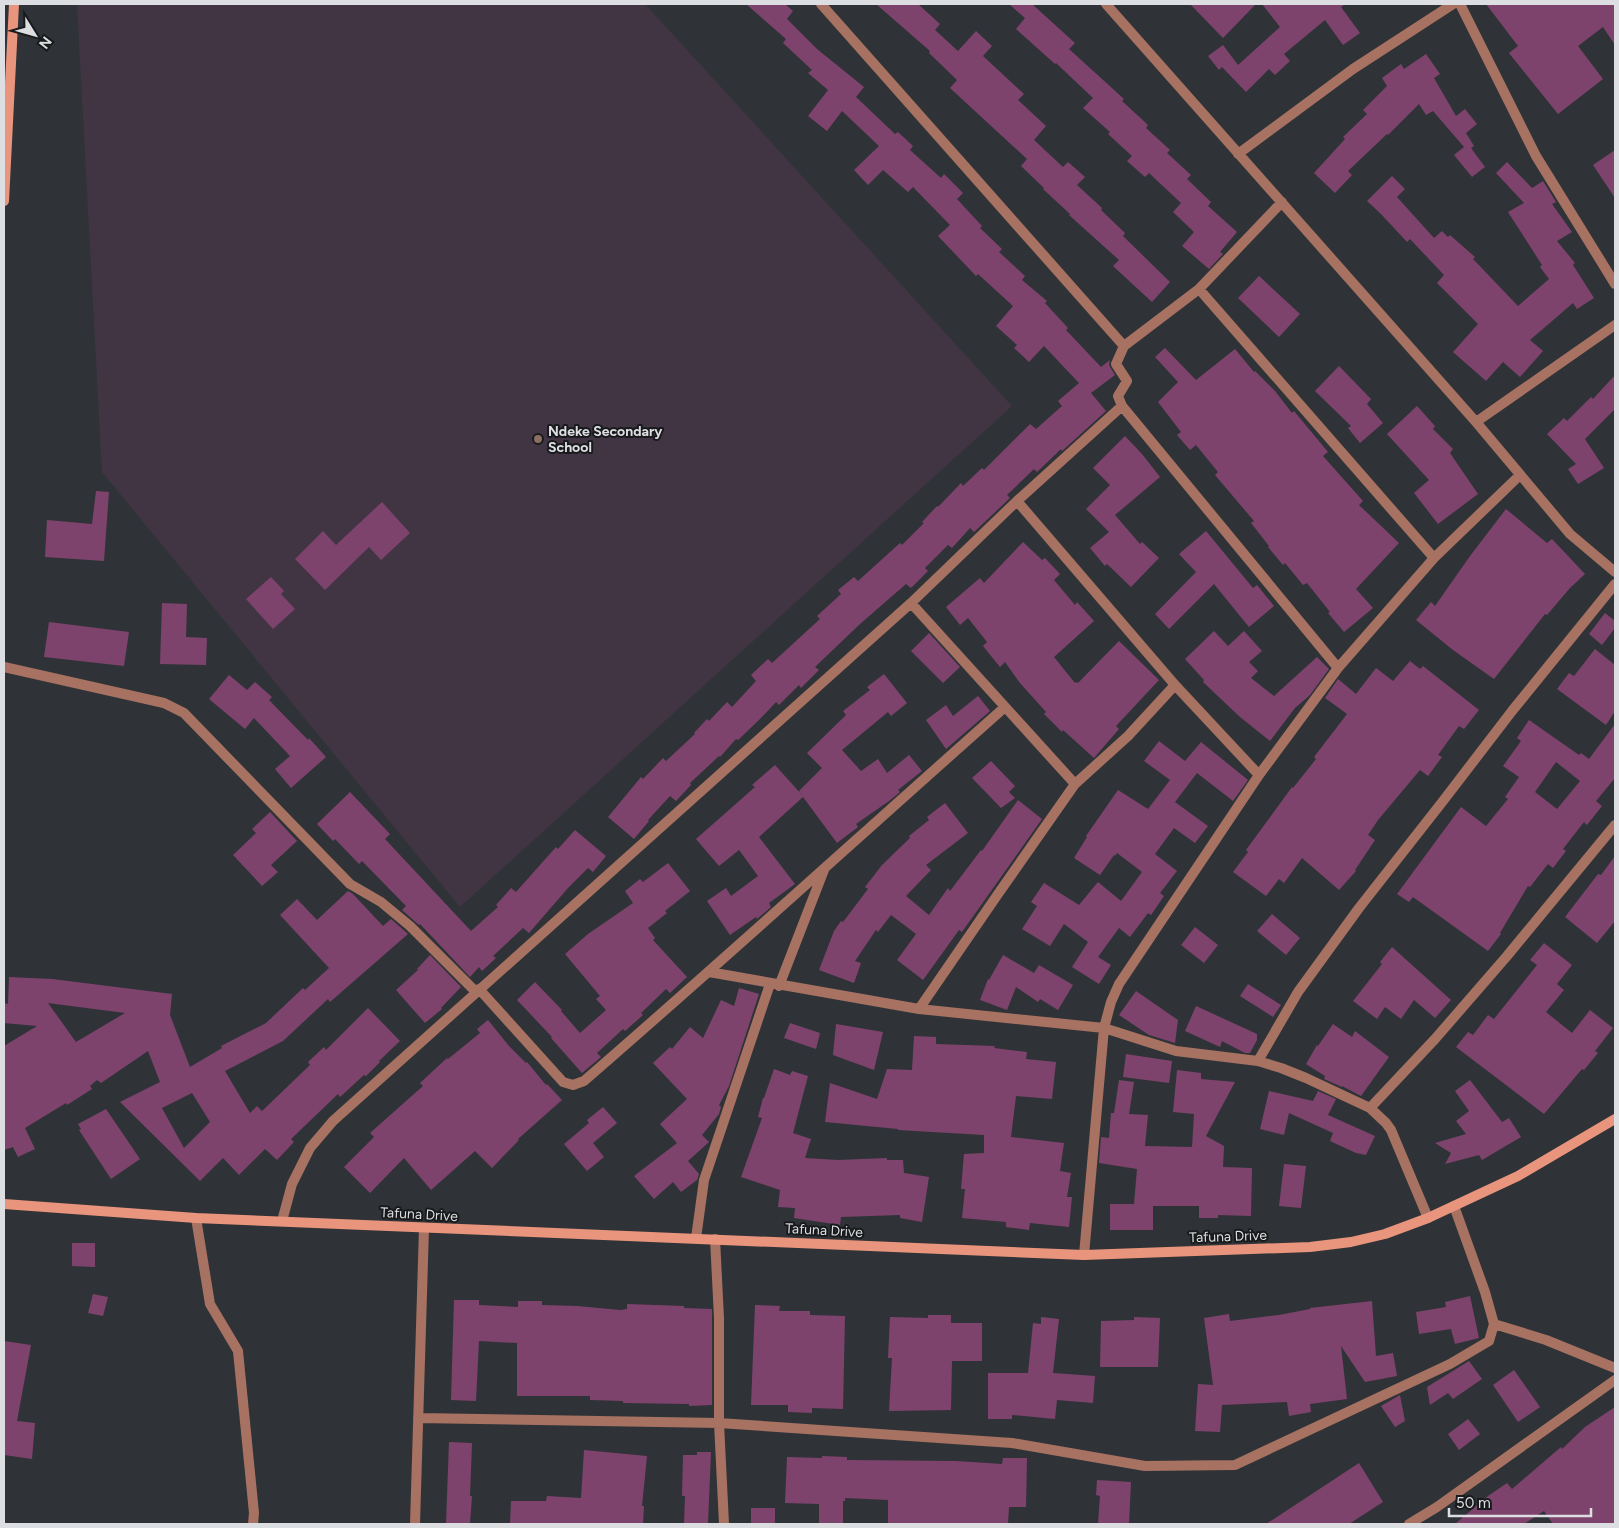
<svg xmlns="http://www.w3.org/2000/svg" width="1619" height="1528" viewBox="0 0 1619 1528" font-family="Figtree,sans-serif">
<rect width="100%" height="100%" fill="#2f3337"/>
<!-- education -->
<path fill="#413544" d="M77,4H645L1012,406L460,907L102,472Z"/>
<!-- building -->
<path fill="#7e436d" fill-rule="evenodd" d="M746,4H785L793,11L787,19L817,49L864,87L856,97L895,134L898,132L913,146L910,150L941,178L944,174L963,193L957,199L982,226L980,228L1002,249L999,252L1025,276L1022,280L1047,301L1045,303L1068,328L1066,330L1101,367L1110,360L1109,365L1115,375L1091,393L1106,411L1062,451L1061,449L1037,472L1034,469L1007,495L1010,498L974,532L970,528L952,548L948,545L925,568L928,571L911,588L906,584L860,624L815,667L819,670L801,688L799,685L779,705L776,702L760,719L738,740L736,739L720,757L719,756L690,783L691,785L676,801L670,796L648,820L649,821L634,839L608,817L641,777L643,779L663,758L666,761L695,734L694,733L707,719L709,721L727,702L732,707L756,681L751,675L768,659L772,663L820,619L817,616L841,594L838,590L854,577L858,581L900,543L902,545L924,523L922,522L937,506L938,507L961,483L963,486L982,468L984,470L1030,424L1036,429L1062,406L1058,401L1079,383L1044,346L1029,362L1014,348L1017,345L996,326L1013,306L978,274L976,276L938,236L950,225L913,187L908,192L883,170L868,185L854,170L879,146L842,111L827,131L808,116L828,90L808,73L812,70L783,43L786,39Z
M876,4H918L940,24L935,30L958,51L976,31L992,46L983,56L1024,94L1018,100L1046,126L1034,140L1063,167L1068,162L1085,177L1077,185L1102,208L1101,210L1125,233L1123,236L1170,282L1152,302L1113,266L1119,260L1069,215L1070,214L1043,189L1044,188L1021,166L1027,159L950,88L957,80L929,53L930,51Z
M1009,4H1032L1075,43L1069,49L1124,99L1122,101L1148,125L1146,128L1170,150L1167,153L1191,175L1187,179L1211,202L1208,206L1237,232L1220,252L1223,254L1209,269L1182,246L1194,232L1173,212L1181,203L1149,173L1145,177L1127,161L1132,156L1108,134L1110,132L1083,108L1093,98L1056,63L1055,64L1016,29L1025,18Z
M1190,4H1256L1223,38Z
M1262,4H1345L1341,7L1360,33L1343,45L1325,20L1284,54L1290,61L1275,75L1269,69L1246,92L1222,67L1219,70L1208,56L1223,45L1238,65L1280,27Z
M1486,4H1615V45L1603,27L1578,46L1603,79L1558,114L1509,53L1518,46Z
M1426,54L1440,74L1434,78L1456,116L1465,109L1477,124L1466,133L1474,146L1471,148L1485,167L1472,177L1454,155L1464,147L1433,111L1426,115L1419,104L1388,135L1387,134L1348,171L1352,175L1335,193L1314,173L1345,139L1343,137L1367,114L1363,110L1387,86L1382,78L1401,64L1404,69Z
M1615,150V198L1593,165Z
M1507,162L1532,188L1543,181L1556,202L1552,204L1572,232L1557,241L1575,263L1573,265L1594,298L1577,309L1573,303L1530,340L1543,351L1520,377L1503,362L1486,381L1453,352L1478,324L1437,283L1444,275L1410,239L1407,242L1381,214L1367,201L1392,176L1405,189L1397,197L1434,238L1442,231L1448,237L1450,235L1475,257L1473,259L1518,306L1549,279L1540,267L1542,265L1508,212L1524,203L1496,173Z
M1259,276L1300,314L1279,337L1238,298Z
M1165,348L1196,380L1235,349L1254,372L1255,371L1275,391L1292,413L1294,411L1328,452L1323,456L1363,501L1359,505L1399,543L1356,589L1373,608L1344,632L1328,613L1330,612L1307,583L1303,585L1285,563L1283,565L1268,547L1269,546L1251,523L1254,521L1215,475L1218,472L1196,445L1190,450L1177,435L1181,432L1158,402L1178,382L1155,357Z
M1339,366L1371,399L1367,404L1383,423L1360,443L1348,428L1351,426L1315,391Z
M1615,375V409L1585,439L1604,468L1578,484L1568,469L1576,464L1547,434L1564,418L1567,421L1591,397L1593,399Z
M1417,406L1435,426L1433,429L1453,449L1450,453L1478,494L1438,524L1414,493L1429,480L1387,434Z
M1125,436L1142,454L1160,477L1115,515L1140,544L1142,542L1159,558L1131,587L1107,564L1105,566L1090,548L1109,532L1086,509L1110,485L1093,468Z
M96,491L109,492L104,561L45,557L47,520L92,524Z
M382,502L410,533L381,560L369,547L325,590L295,559L323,531L336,545Z
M1506,509L1547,543L1552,539L1585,574L1570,588L1547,615L1545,614L1494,679L1453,650L1416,620L1431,602L1435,606L1470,556Z
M1206,531L1253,588L1257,585L1274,606L1249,627L1214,584L1169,629L1155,614L1196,572L1179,554Z
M1023,542L1042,560L1045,558L1060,574L1054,580L1075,605L1077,602L1094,621L1054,657L1075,683L1076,682L1078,683L1119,641L1159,680L1116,726L1119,729L1094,758L1063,730L1062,732L1044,714L1046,712L1020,683L1005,662L1000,667L983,646L987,642L968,618L960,625L946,607L980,578L984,583Z
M271,577L284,591L281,594L295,609L273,629L246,599Z
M162,603L187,604L186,637L207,638L206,665L160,664Z
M1605,613L1615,621V628L1602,645L1589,634Z
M49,622L129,632L124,666L44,657Z
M1214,631L1228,646L1244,631L1262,651L1249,662L1258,671L1251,678L1274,696L1317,657L1329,669L1310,695L1295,708L1270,741L1240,717L1203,682L1204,680L1185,659Z
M929,633L960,667L943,683L911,651Z
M1595,649L1615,665V711L1606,725L1557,689L1569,673L1574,676Z
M1410,661L1420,669L1423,666L1479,710L1464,729L1459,726L1438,755L1442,757L1428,776L1420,770L1378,820L1368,835L1375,840L1355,870L1356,871L1339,890L1302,858L1284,883L1279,879L1266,896L1233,872L1248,852L1246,850L1292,787L1293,788L1316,759L1314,757L1347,714L1325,698L1338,679L1356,694L1376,668L1393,681Z
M884,674L907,703L891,716L888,712L842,750L861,771L878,759L887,773L909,755L922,771L898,790L900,792L889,801L856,824L858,827L837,843L803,797L759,837L795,884L769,903L771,907L757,919L756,917L730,935L707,901L726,888L731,896L758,876L739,850L719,866L696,839L755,787L752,785L775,765L802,795L799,791L822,768L807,753L846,715L843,711L870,690L867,687Z
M229,675L247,690L255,682L272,697L269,700L308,740L309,738L326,757L291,788L275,769L290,756L254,718L245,729L209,699Z
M978,696L990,711L946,749L926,720L946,705L953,716Z
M1529,720L1579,755L1581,753L1589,759L1615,724V778L1596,801L1602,806L1587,825L1584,822L1563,849L1566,851L1553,868L1548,864L1530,887L1528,886L1500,933L1501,934L1488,951L1413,897L1409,902L1397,894L1461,807L1486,826L1508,799L1505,797L1519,777L1503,766L1521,741L1517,738ZM1556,762L1580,781L1557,809L1535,792Z
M1159,741L1185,761L1201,742L1248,780L1233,801L1197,773L1175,802L1208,826L1195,843L1174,828L1155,854L1177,871L1160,893L1164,896L1151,915L1148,913L1130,937L1119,928L1098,957L1111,965L1099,984L1072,967L1088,942L1064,924L1050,946L1022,929L1037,906L1031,902L1044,883L1079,905L1098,882L1121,901L1142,872L1117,853L1115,856L1114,855L1100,875L1074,858L1087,837L1086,836L1118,790L1148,809L1170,780L1144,761Z
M991,761L1015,786L1009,792L1015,798L1001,808L972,778Z
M350,792L390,834L385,839L471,931L498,907L496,905L511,888L516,892L556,847L558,849L575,830L606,856L593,872L588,868L568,888L529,933L523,928L493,956L496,958L482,971L479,967L470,977L420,924L419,925L402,910L406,906L362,861L359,864L335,839L333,841L317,824Z
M1018,800L1042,819L962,932L959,930L923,980L897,960L916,934L891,915L878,932L876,930L855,961L861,963L854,983L819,970L834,931L841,921L843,922L868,889L865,887L882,865L910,838L909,836L929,820L927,817L945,803L968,833L926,865L931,870L906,896L929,915L948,888L950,891L981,850L982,851Z
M270,812L297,841L271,865L278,872L262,886L233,855L256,833L252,829Z
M1615,856V921L1597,943L1565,917L1598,874L1601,875Z
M668,863L690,891L665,911L667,913L648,928L655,938L653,940L687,977L670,993L666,989L641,1013L643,1015L625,1031L623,1029L597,1053L601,1057L582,1073L551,1038L552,1037L517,1000L535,982L562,1010L561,1011L580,1033L606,1010L596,999L600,996L565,954L588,934L633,903L625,891L640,879L643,882Z
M348,891L353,894L383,926L391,919L408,934L330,1002L328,999L283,1041L225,1071L250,1113L257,1106L262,1111L310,1065L308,1062L324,1047L326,1050L368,1008L400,1041L379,1061L380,1062L366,1076L364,1075L340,1097L338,1094L291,1139L294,1142L277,1160L265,1149L239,1175L223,1158L200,1181L120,1102L160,1082L148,1051L101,1083L97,1080L90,1086L92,1089L67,1105L66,1103L25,1128L35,1149L18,1157L13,1147L4,1150V1046L37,1026L4,1023V1003L8,1004L9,977L52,979L172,994L170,1015L190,1067L222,1048L221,1046L266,1023L303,988L305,990L329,968L280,915L297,899L317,920ZM48,1003L125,1013L76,1042ZM192,1093L210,1122L184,1148L162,1108Z
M1272,914L1300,938L1286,955L1257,931Z
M1195,927L1218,945L1204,963L1181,945Z
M1544,943L1572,965L1557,984L1564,990L1546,1012L1572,1033L1590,1010L1613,1028L1595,1051L1598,1053L1584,1070L1582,1069L1544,1114L1456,1047L1468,1032L1473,1035L1488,1015L1494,1019L1537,965L1530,960Z
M1392,947L1451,1000L1435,1018L1414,1000L1401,1019L1385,1007L1377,1019L1353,1001L1382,964L1380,962Z
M430,955L461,987L441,1008L442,1009L425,1023L396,990L418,970L417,969Z
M1003,955L1034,973L1039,965L1073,985L1058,1010L1040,999L1038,1002L1016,987L1007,1010L980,1000L988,979L989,980Z
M1248,984L1281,1005L1273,1017L1240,996Z
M739,988L759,994L729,1086L719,1105L721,1107L719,1114L702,1135L709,1142L688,1161L699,1174L697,1180L681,1192L673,1182L654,1199L634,1176L677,1143L660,1124L687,1099L653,1063L670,1047L672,1049L690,1027L703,1038L721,1000L734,1006Z
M1136,991L1178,1020L1175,1043L1149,1035L1119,1015Z
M1196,1006L1257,1034V1040L1250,1053H1245L1222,1041L1220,1047L1185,1031Z
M488,1020L509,1046L526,1063L527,1062L546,1085L547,1084L562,1100L518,1139L519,1140L492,1168L475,1151L431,1190L404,1158L370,1193L344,1167L374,1137L370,1133L423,1086L420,1083L447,1058L448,1059L480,1033L477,1029Z
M790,1023L820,1033L816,1049L784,1038Z
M836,1024L883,1032L874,1070L833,1055Z
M1333,1024L1352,1037L1355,1031L1389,1057L1361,1096L1342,1086V1087L1324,1079L1325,1076L1306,1064L1317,1045L1318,1046Z
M914,1036L936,1037V1044L995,1046L994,1048L1027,1052L1026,1059L1056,1062L1052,1099L1016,1096L1011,1137L1064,1143L1060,1171L1071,1173L1067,1197H1072L1069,1227L1030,1223L1029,1230L1006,1227V1222L962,1218L965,1189H961L964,1154L984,1153V1135L898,1130V1129L825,1122L830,1083L877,1099L887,1069L912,1070Z
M1126,1054L1172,1061L1169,1083L1123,1077Z
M774,1069L790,1075L792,1071L808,1076L793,1133L811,1139L805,1158L838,1160L887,1158V1160H903L904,1173L929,1177L922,1222L900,1218V1215L841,1217L840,1225L794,1218L795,1208L778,1207L780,1190L741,1177L762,1118L758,1117L763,1098H764Z
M1177,1070L1201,1073V1079L1235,1082L1206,1136L1224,1146L1223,1167L1252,1168L1251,1216L1218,1215V1218H1199V1206H1153V1230H1110V1204H1134L1137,1169L1099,1163L1101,1137L1109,1138L1111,1113H1114L1119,1080L1134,1082L1129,1114L1148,1115L1145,1146L1192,1147L1194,1114L1173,1112Z
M1470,1080L1502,1122L1509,1118L1521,1137L1482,1160L1479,1155L1445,1164L1451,1153L1435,1143L1466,1134L1456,1121L1469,1111L1455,1091Z
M1269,1091L1313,1101L1318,1091L1336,1099L1328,1115L1375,1136L1366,1155L1356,1153L1330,1141L1333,1133L1289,1113L1284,1135L1260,1129Z
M603,1107L617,1123L593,1143L604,1157L587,1171L564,1144L589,1123L587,1120Z
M106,1109L140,1159L111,1179L79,1130L81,1129L78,1124Z
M1284,1164L1306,1166L1301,1208L1279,1206Z
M72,1243H95V1267L72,1266Z
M93,1294L108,1297L103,1316L88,1313Z
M1470,1296L1479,1338L1455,1344L1451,1329L1419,1334L1416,1312L1446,1307L1445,1302Z
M454,1300H479V1305L518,1307V1301H542V1305L577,1306L620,1310L627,1309V1304L684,1306V1308L712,1309V1405L689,1406V1404L623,1403V1401L590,1400V1396H517V1343L479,1341L476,1401L451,1400Z
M1372,1301L1376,1356L1393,1353L1397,1376L1365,1382L1341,1346L1347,1399L1310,1404L1311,1412L1289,1416L1287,1402L1222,1405L1220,1432L1195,1431L1198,1384L1213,1385L1204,1318L1229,1314L1230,1321L1279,1315L1310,1309V1308Z
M755,1305L780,1306L779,1311H810V1315L845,1316L843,1409L812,1408V1413L788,1412V1405H751Z
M928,1315H951V1323H982V1361H952L951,1410L889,1411L892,1358H888L890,1317L928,1318Z
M1041,1317L1059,1319L1053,1373L1095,1376L1093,1403L1057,1400L1055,1419L1012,1415V1419H988V1373H1028L1033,1323L1041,1324Z
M1134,1317L1160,1318L1158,1367H1100L1101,1321L1134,1320Z
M4,1341L31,1345L17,1421L35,1423L32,1459L4,1455Z
M1469,1361L1482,1379L1453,1399L1448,1393L1430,1405L1427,1387Z
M1514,1370L1540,1407L1518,1422L1493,1385Z
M1400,1395L1405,1421L1395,1427L1381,1406Z
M1615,1407V1524H1553L1544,1511L1524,1524H1455L1488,1496L1507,1483L1512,1489L1561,1447L1562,1449L1585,1427Z
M1468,1419L1480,1434L1459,1450L1448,1434Z
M449,1442L472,1443L470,1496H472L470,1524H446Z
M584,1450L647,1456L642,1506H644L643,1524H510L511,1501H546L547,1496L581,1498Z
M697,1452H711L708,1524H684L685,1496H682L683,1455H697Z
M822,1456L847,1457V1460L956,1461L1002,1464L1003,1458H1027L1026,1507H1009L1008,1524H888V1500L845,1498V1501H843V1524H819V1504L785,1503L787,1457L822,1458Z
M1359,1463L1383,1502L1349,1524H1266Z
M1097,1480L1131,1482L1129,1524H1098L1100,1496L1096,1495Z
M751,1508H775V1524H751Z"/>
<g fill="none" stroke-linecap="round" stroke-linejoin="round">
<!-- minor -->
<path stroke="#a77262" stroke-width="10" d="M821,4L1124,346L1199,289L1282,202
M1106,4L1476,422L1570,534L1615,572
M1460,4L1536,156L1615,284
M1238,154L1353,69L1453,4
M1199,289L1434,558
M1122,406L1338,668
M1476,422L1615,325
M1017,501L1175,685L1259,775
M911,603L1075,784
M4,667L164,703L184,713L350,884L381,902L410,926L476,992
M709,972L919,1009L1104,1028L1176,1051L1258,1061L1281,1068L1306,1078L1370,1108L1386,1123L1391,1130L1428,1218
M779,986L824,870
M479,989L563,1082L573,1085L584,1081C726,958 864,832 1005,707
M919,1009L998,894L1075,784L1128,736L1175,685
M1258,1061L1298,992L1359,908L1443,801L1512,711L1615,584
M1370,1108L1435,1039L1507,956L1615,825
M196,1218L210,1304L238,1351L254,1513L253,1524
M282,1221L292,1184L310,1148L333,1121L911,603L1017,501L1122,406L1118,396L1127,381L1116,364L1124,346
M696,1238L704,1180L770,984
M715,1239L719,1318V1423L724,1524
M1084,1255L1104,1028L1111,1002L1119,984L1259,775L1338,668L1434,558L1520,475
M1494,1324L1546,1340L1615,1368
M418,1418L719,1423L1012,1443L1145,1466L1235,1465L1450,1364L1489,1341L1494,1324L1485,1292L1454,1206
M415,1524L424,1228
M1409,1524L1437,1507L1615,1380"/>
<!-- secondary -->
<path stroke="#e9947c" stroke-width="10" d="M4,201L14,4
M4,1204L196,1218L1084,1255L1310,1247L1351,1242L1385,1234L1428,1218L1518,1176L1615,1119"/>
</g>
<!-- markers -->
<circle fill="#8d6e63" stroke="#181a1c" stroke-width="2" cx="538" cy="439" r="5"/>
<g text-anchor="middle" stroke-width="4" stroke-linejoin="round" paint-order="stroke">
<!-- poi labels -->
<g font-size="14" font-weight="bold" fill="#dcdee1" stroke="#181a1c" text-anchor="start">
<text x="548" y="436">Ndeke Secondary<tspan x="548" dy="16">School</tspan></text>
</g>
<!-- street labels -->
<g font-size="14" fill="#dcdee1" stroke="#181a1c">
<text transform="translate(419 1214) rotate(3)" y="5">Tafuna Drive</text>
<text transform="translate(824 1230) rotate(3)" y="5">Tafuna Drive</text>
<text transform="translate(1228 1236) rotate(-2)" y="5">Tafuna Drive</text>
</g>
</g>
<!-- border -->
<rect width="1619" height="1528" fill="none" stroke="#dcdee1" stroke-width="10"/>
<!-- north arrow -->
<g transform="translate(35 35) rotate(127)" stroke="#181a1c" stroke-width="4" paint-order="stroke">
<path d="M0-4L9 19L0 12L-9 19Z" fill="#dcdee1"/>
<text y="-8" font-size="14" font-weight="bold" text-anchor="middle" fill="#dcdee1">N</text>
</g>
<!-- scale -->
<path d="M1449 1508v8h142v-8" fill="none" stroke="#dcdee1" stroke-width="2.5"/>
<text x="1456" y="1508" font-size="15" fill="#dcdee1" stroke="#181a1c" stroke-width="4" paint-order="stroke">50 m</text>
</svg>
